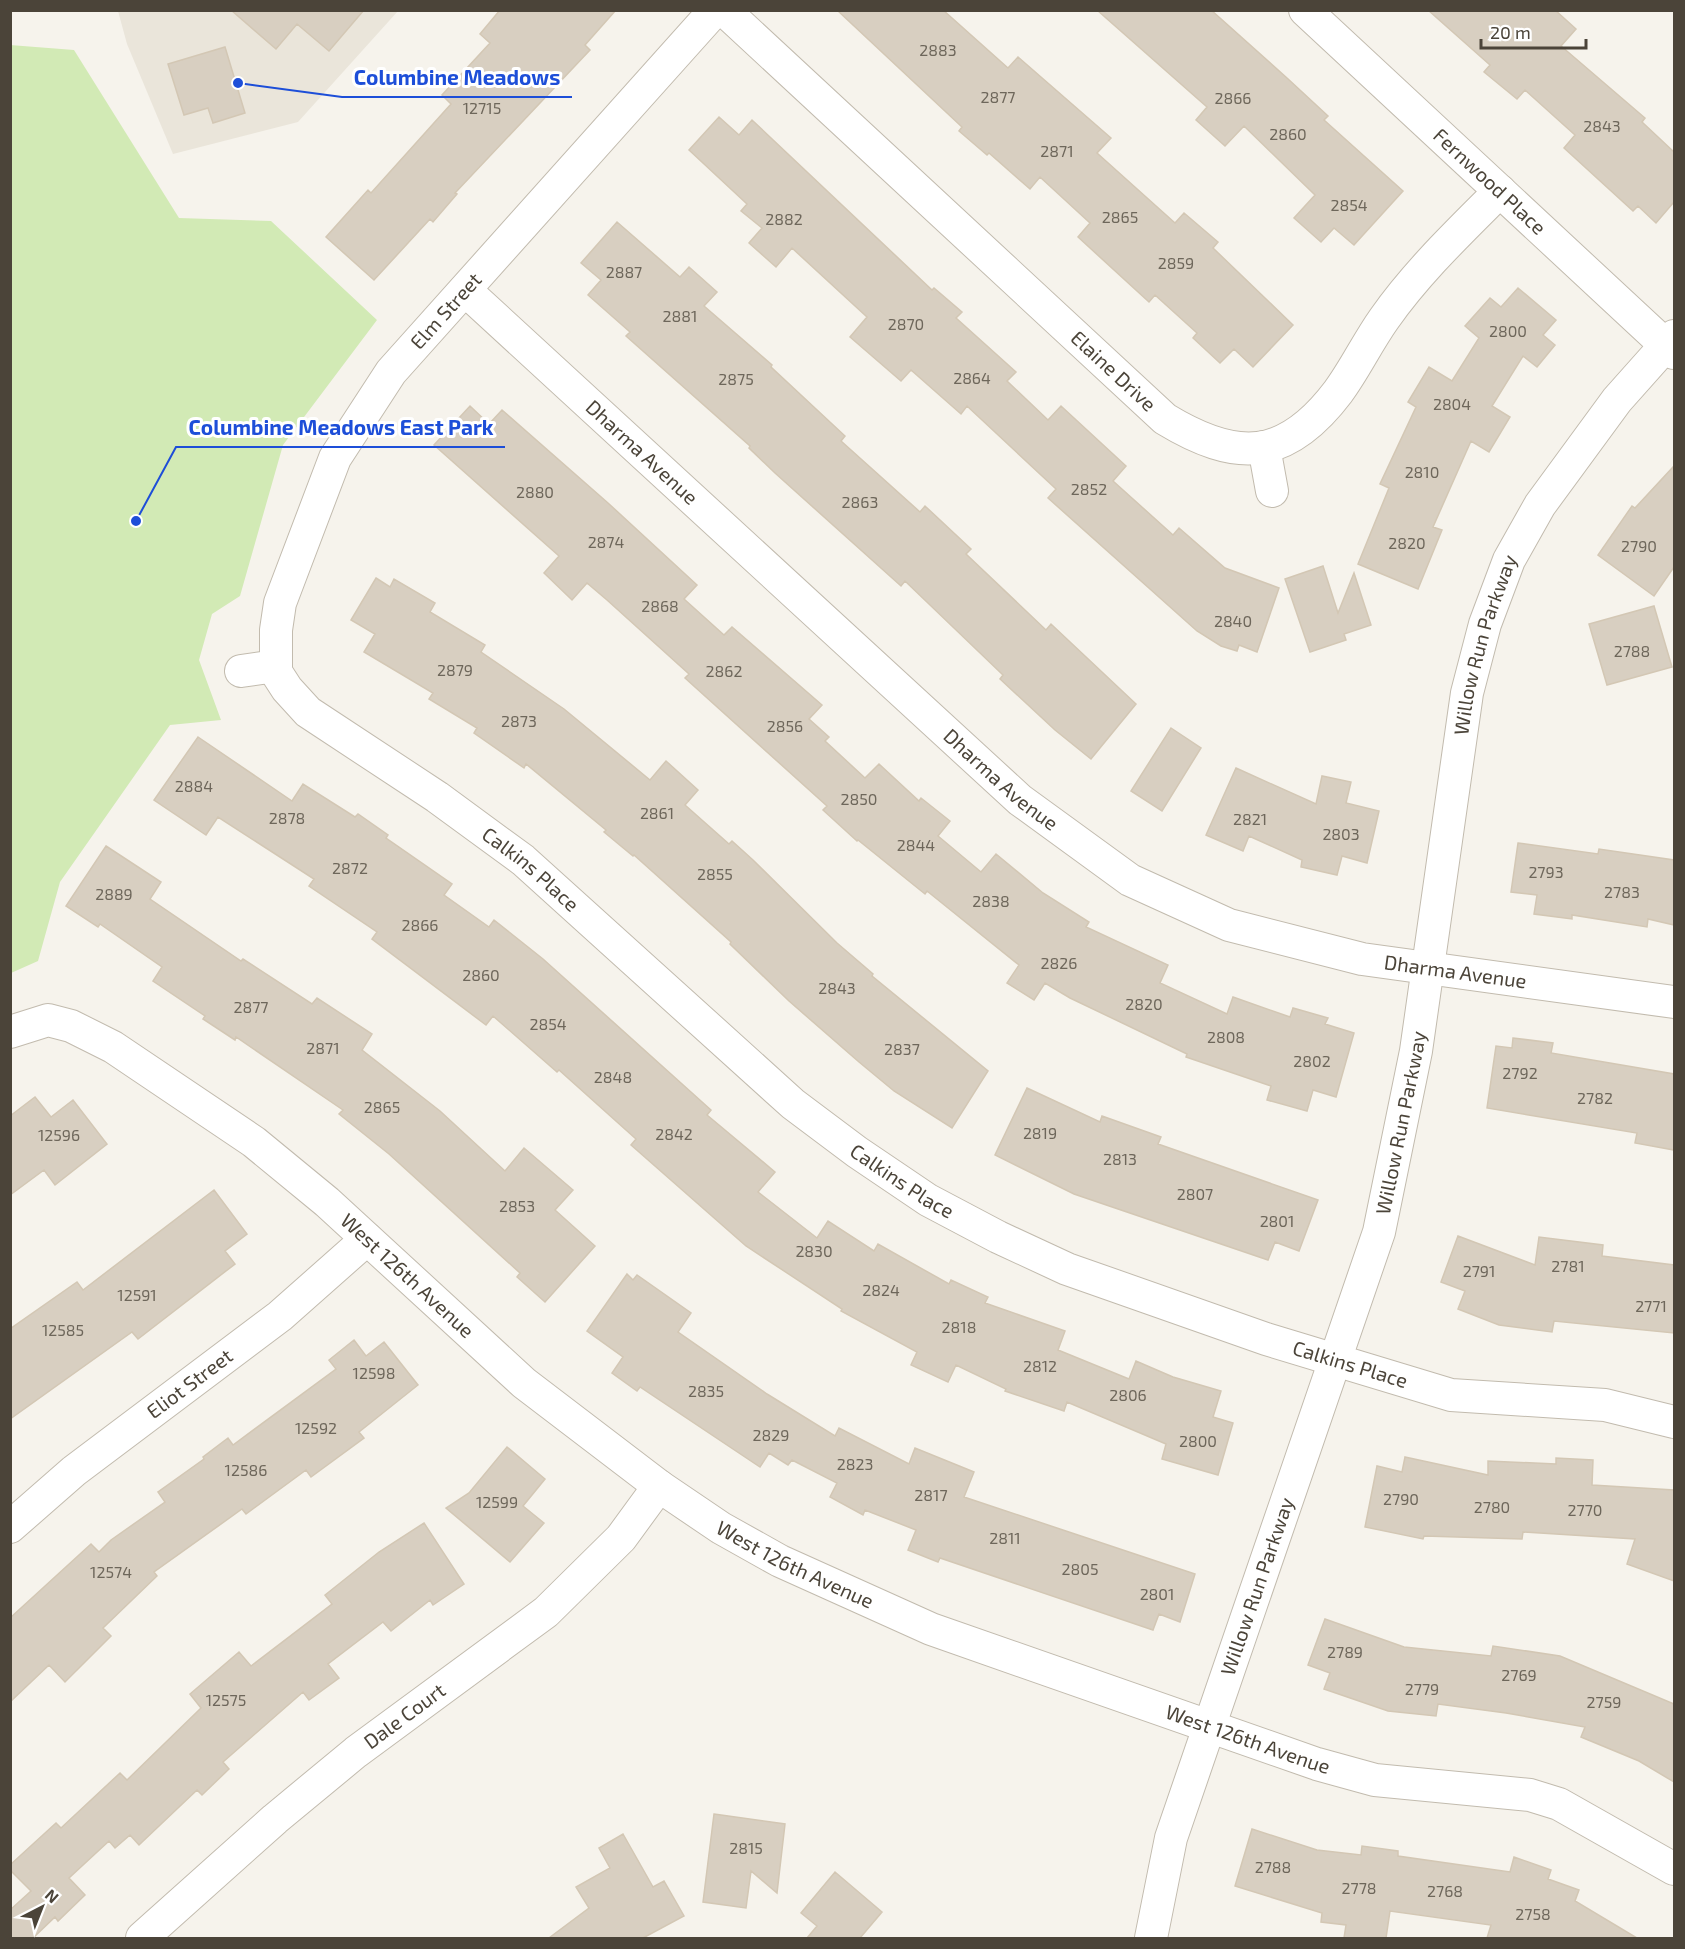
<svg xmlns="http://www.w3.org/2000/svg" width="1685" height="1949" viewBox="0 0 1685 1949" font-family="'Exo 2',sans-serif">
<rect width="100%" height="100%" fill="#f6f3ec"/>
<!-- residential -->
<path fill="#eae5da" d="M118,11H398L298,122L173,154L127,44Z"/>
<!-- green -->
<path fill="#d2eab5" d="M10,45L74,50L179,218L271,221L377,320L283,445L240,596L212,614L199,660L221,720L170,725L60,882L38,961L11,973Z"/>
<!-- building -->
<path fill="#d8cfc1" stroke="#d3c7b4" stroke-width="1.5" d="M231,10H364L329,51L297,24L276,49Z
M500,10H616L585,45L590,50L455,193L457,194L433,222L430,219L374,280L326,237L368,190L371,193L451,104L442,95L490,43L480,34Z
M837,10H943L1008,68L1018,57L1111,138L1097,153L1175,223L1184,213L1218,242L1213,248L1293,325L1253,367L1234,349L1220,363L1193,338L1197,333L1155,295L1149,302L1078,237L1090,223L1040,177L1030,189L989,153L987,155L959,131L962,127Z
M1097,10H1211L1287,78L1328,116L1324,120L1403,191L1354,245L1334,228L1321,242L1294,218L1315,195L1244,126L1225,146L1196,120L1207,107Z
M1428,10H1555L1576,29L1561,46L1645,118L1642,122L1674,152V202L1656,223L1638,206L1633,211L1564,148L1575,135L1525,90L1517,99L1484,72L1490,65Z
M225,47L245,113L213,123L208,108L184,115L168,64Z
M719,117L739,135L752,120L932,290L934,288L962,312L956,318L1016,372L1007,381L1048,420L1061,406L1126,466L1113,481L1173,535L1179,528L1225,568L1279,588L1257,652L1239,645L1237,651L1221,646L1197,631L1048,498L1056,489L967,406L961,414L911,370L901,381L850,337L867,317L792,248L776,267L749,243L762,228L741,211L747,204L689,150Z
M617,222L680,277L689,267L717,292L704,306L772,365L771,367L845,436L841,441L920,512L925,506L971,549L966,554L1046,630L1051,624L1136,704L1091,759L1055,730L1000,679L1003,675L905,581L901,586L775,473L749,448L750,446L626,336L630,332L588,295L601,280L581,263Z
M1518,288L1556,320L1543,335L1555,345L1537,367L1523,356L1492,406L1510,417L1489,452L1471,441L1433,527L1442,530L1418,589L1358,564L1389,488L1380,484L1416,407L1408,402L1429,367L1452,381L1479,338L1465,326L1490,298L1501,307Z
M470,406L489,424L502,410L608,503L697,585L684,599L724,635L732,627L822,705L809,719L829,737L825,741L865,778L879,764L919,801L921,798L950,821L938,836L981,872L996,854L1043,893L1089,922L1086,927L1168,965L1160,983L1227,1014L1233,997L1290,1017L1293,1008L1328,1018L1325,1024L1354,1033L1336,1097L1313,1090L1307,1111L1267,1100L1271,1086L1186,1057L1187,1054L1070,998L1045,983L1034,1000L1007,983L1019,965L927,891L925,894L858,840L857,841L823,810L827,806L685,678L689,674L607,600L587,583L572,600L544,573L559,556L434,445Z
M1674,466V567L1654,596L1598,555L1632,506L1635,508Z
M1323,566L1338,613L1354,573L1371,625L1344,634L1346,640L1310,652L1285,579Z
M376,578L390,587L394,579L435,603L430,612L485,645L481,652L564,709L650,780L666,761L698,790L685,805L729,844L732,841L753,860L837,943L873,974L872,976L988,1071L952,1128L894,1091L859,1062L789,1001L730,944L731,942L634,855L633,856L604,832L606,830L526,764L524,768L474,733L477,728L429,699L433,693L364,652L375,634L351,620Z
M1654,606L1672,667L1607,685L1589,624Z
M1171,728L1201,748L1162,811L1131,791Z
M198,737L292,801L303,784L355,817L358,814L388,835L386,838L452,884L444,895L489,927L494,920L543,959L711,1110L707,1115L775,1172L758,1192L817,1238L828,1221L874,1251L878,1244L949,1284L951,1280L988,1297L985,1303L1065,1331L1058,1350L1129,1379L1136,1361L1173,1377L1221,1391L1213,1417L1233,1423L1218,1475L1162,1459L1166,1444L1067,1402L1064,1411L1005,1391L1006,1389L956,1365L948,1382L911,1365L917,1352L841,1311L842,1309L746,1246L631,1145L636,1139L559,1070L557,1072L493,1016L486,1025L372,939L377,932L309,886L314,879L218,817L206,835L154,800Z
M1236,768L1316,804L1322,776L1351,782L1346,803L1379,811L1367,863L1342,856L1337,875L1301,867L1302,860L1249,836L1243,851L1206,835Z
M1518,843L1598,854L1599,849L1674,860V925L1648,919L1647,927L1572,915V919L1534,914L1537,895L1511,892Z
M106,846L161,882L150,899L241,961L243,959L312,1004L317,998L372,1034L362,1050L440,1111L505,1171L524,1148L573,1190L555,1210L595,1246L545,1302L517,1277L520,1273L389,1154L339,1114L343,1110L236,1037L235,1040L203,1019L205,1016L153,981L162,967L100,924L98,927L66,906Z
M1513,1038L1553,1043L1551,1053L1674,1074V1150L1635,1143L1637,1133L1487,1108L1496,1046L1512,1048Z
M1027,1088L1100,1122L1102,1116L1161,1137L1158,1144L1318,1200L1299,1251L1275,1242L1268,1260L1074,1194L995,1155Z
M35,1097L51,1117L73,1100L107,1144L55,1185L44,1170L10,1195V1116Z
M214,1190L247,1234L225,1251L235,1264L138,1339L132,1332L10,1419V1329L77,1282L83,1290Z
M1458,1236L1535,1265L1539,1237L1603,1245L1602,1256L1674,1265V1333L1554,1321L1552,1332L1499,1325L1458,1309L1465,1291L1441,1282Z
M627,1274L633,1280L637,1275L691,1313L678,1332L767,1394L835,1436L839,1428L909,1464L915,1448L974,1472L964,1497L1195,1574L1180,1622L1159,1614L1153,1630L940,1558L938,1562L908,1550L916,1530L865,1510L863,1515L830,1497L837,1483L792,1460L788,1465L769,1453L760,1467L640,1387L637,1391L612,1373L623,1357L587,1331Z
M354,1340L366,1356L384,1342L418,1385L359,1432L364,1438L311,1477L306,1470L246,1514L242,1509L154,1572L157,1576L103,1628L111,1636L65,1682L49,1665L10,1702V1618L91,1544L99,1552L111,1540L165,1502L158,1492L204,1459L203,1457L228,1438L233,1445L336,1369L329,1360Z
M507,1447L545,1479L523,1506L544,1523L510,1562L446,1508L469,1493Z
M1405,1457L1488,1475V1461L1556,1464V1458L1593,1460L1592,1485L1674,1490V1581L1627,1564L1635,1539L1523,1532L1522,1539L1424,1536L1423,1539L1365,1527L1377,1466L1402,1472Z
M424,1523L464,1584L433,1605L430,1600L391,1631L383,1622L328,1664L339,1678L309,1700L303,1692L223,1762L229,1769L202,1795L197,1790L139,1845L130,1835L115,1848L109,1841L69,1878L85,1895L58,1921L55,1917L33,1938H10V1910L31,1891L10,1870V1865L56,1823L61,1828L120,1773L127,1780L201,1708L190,1694L239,1652L251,1666L332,1604L325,1595L379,1552Z
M1325,1619L1404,1647L1491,1656L1493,1646L1560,1656L1674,1704V1782L1639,1761L1581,1737L1585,1727L1506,1713L1438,1704L1436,1716L1388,1711L1324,1689L1330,1673L1308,1665Z
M714,1814L785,1824L777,1893L751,1871L746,1908L703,1902Z
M1252,1829L1317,1850L1361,1855L1362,1846L1398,1851V1856L1510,1872L1514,1857L1551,1870L1548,1879L1579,1890L1575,1901L1637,1938H1487L1491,1925L1390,1911L1386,1938H1344L1346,1925L1321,1922L1322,1913L1235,1886Z
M623,1834L653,1887L664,1881L684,1916L643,1938H549L589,1908L576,1887L610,1868L599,1848Z
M835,1872L882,1912L860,1938H807L817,1926L801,1913Z"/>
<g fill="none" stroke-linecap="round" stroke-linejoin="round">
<defs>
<g id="street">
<path id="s1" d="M715,10L391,372L335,458L280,603L276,630V672L287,689L308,712L437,797L523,860L793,1104L857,1152L928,1200L998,1237L1067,1269L1266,1339L1451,1395L1605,1405L1674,1422"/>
<path id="s2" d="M724,10L1165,419C1236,462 1285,462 1338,392C1355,369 1367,343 1384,319C1417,272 1459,232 1500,191"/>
<path id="s3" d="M1305,10L1674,353"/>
<path id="s4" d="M465,290L1020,800L1130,880L1229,925L1362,959L1674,1002"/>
<path d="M1264,447L1272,491"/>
<path d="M241,671L276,666"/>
<path id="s5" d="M10,1032L48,1020L71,1026L113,1047L254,1142L327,1202L524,1383L659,1486L721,1528L780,1561L931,1629L1317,1764L1375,1780L1530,1795L1559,1804L1674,1869"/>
<path id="s6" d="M10,1527L74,1471L280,1316L367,1239"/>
<path id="s7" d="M142,1938L275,1819L356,1752L546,1612L621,1538L659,1486"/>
<path id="s8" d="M1151,1938L1171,1838L1379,1232L1416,1051L1467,693L1485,624L1509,560L1540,505L1617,400L1674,336"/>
</g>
</defs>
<!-- street casing -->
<use href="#street" stroke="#c2bbae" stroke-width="34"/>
<!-- street -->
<use href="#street" stroke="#fff" stroke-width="32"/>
</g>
<g text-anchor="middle" stroke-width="6" stroke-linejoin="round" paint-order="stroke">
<!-- number labels -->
<g font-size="16" fill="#6e675b">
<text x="938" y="56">2883</text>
<text x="998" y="103">2877</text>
<text x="1233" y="104">2866</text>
<text x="482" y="114">12715</text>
<text x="1602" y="132">2843</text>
<text x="1288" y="140">2860</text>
<text x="1057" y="157">2871</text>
<text x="1349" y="211">2854</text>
<text x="1120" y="223">2865</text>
<text x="784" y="225">2882</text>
<text x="1176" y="269">2859</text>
<text x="624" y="278">2887</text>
<text x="680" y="322">2881</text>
<text x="906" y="330">2870</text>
<text x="1508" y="337">2800</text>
<text x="972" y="384">2864</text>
<text x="736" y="385">2875</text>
<text x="1452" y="410">2804</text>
<text x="1422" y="478">2810</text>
<text x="1089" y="495">2852</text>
<text x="535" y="498">2880</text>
<text x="860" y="508">2863</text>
<text x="606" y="548">2874</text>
<text x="1407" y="549">2820</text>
<text x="1639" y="552">2790</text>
<text x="660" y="612">2868</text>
<text x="1233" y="627">2840</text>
<text x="1632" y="657">2788</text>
<text x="455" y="676">2879</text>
<text x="724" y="677">2862</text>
<text x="519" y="727">2873</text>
<text x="785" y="732">2856</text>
<text x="194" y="792">2884</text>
<text x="859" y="805">2850</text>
<text x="657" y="819">2861</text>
<text x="287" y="824">2878</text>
<text x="1250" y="825">2821</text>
<text x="1341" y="840">2803</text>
<text x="916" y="851">2844</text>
<text x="350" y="874">2872</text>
<text x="1546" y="878">2793</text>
<text x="715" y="880">2855</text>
<text x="1622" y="898">2783</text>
<text x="114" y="900">2889</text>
<text x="991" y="907">2838</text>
<text x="420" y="931">2866</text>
<text x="1059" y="969">2826</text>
<text x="481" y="981">2860</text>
<text x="837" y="994">2843</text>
<text x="1144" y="1010">2820</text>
<text x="251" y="1013">2877</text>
<text x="548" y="1030">2854</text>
<text x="1226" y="1043">2808</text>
<text x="323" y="1054">2871</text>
<text x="902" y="1055">2837</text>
<text x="1312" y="1067">2802</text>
<text x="1520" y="1079">2792</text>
<text x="613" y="1083">2848</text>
<text x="1595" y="1104">2782</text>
<text x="382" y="1113">2865</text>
<text x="1040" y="1139">2819</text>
<text x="674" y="1140">2842</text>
<text x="59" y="1141">12596</text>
<text x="1120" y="1165">2813</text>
<text x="1195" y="1200">2807</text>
<text x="517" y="1212">2853</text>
<text x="1277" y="1227">2801</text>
<text x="814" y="1257">2830</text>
<text x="1568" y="1272">2781</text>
<text x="1479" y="1277">2791</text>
<text x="881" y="1296">2824</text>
<text x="137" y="1301">12591</text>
<text x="1651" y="1312">2771</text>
<text x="959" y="1333">2818</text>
<text x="63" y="1336">12585</text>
<text x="1040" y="1372">2812</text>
<text x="374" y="1379">12598</text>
<text x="706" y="1397">2835</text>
<text x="1128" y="1401">2806</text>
<text x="316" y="1434">12592</text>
<text x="771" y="1441">2829</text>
<text x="1198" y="1447">2800</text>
<text x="855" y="1470">2823</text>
<text x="246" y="1476">12586</text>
<text x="931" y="1501">2817</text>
<text x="1401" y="1505">2790</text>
<text x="497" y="1508">12599</text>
<text x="1492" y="1513">2780</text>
<text x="1585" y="1516">2770</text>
<text x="1005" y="1544">2811</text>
<text x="1080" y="1575">2805</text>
<text x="111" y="1578">12574</text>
<text x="1157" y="1600">2801</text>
<text x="1345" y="1658">2789</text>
<text x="1519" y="1681">2769</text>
<text x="1422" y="1695">2779</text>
<text x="226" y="1706">12575</text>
<text x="1604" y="1708">2759</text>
<text x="746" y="1854">2815</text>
<text x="1273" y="1873">2788</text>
<text x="1359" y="1894">2778</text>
<text x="1445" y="1897">2768</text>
<text x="1533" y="1920">2758</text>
</g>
<!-- street labels -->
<g font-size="20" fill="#4b4439" stroke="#fff">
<text dy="7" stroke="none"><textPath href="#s3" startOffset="252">Fernwood Place</textPath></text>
<text transform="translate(446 311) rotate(-48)" y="7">Elm Street</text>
<text dy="7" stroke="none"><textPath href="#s2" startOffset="531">Elaine Drive</textPath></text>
<text dy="7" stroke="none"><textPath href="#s4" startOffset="240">Dharma Avenue</textPath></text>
<text dy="7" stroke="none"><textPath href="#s8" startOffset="1340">Willow Run Parkway</textPath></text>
<text dy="7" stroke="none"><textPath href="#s4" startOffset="726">Dharma Avenue</textPath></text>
<text dy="7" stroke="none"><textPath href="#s1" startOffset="1137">Calkins Place</textPath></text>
<text dy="7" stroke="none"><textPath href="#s4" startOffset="1230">Dharma Avenue</textPath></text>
<text dy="7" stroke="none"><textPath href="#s8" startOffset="854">Willow Run Parkway</textPath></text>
<text dy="7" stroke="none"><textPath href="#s1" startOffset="1623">Calkins Place</textPath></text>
<text dy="7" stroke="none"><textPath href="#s5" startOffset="484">West 126th Avenue</textPath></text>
<text dy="7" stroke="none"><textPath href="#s1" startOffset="2109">Calkins Place</textPath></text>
<text dy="7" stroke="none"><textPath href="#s6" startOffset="230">Eliot Street</textPath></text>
<text dy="7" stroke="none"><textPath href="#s5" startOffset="970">West 126th Avenue</textPath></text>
<text dy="7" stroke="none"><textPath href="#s8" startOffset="368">Willow Run Parkway</textPath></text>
<text dy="7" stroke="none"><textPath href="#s7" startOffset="344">Dale Court</textPath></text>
<text dy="7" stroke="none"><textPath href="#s5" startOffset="1456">West 126th Avenue</textPath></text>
</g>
</g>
<!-- callouts -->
<path fill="none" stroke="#1d4ed8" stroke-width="2" d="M238 83L342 97H572M136 521L176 447H505"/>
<g fill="#1d4ed8" stroke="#fff" stroke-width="2">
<circle cx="238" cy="83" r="6"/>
<circle cx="136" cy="521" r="6"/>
</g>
<g font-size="21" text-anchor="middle" font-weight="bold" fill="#1d4ed8" stroke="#fff" stroke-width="6" stroke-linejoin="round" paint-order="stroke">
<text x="457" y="85">Columbine Meadows</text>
<text x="341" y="435">Columbine Meadows East Park</text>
</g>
<!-- border -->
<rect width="1685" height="1949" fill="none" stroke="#4b4439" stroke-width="24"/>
<!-- north arrow -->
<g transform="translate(42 1907) rotate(42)" stroke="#ffffff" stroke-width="4.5" paint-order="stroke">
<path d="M0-4.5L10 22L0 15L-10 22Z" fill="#4b4439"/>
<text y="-9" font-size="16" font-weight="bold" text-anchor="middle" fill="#4b4439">N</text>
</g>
<!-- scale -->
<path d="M1481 39v9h105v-9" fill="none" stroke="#4b4439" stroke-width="3"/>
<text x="1490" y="39" font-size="18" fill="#4b4439" stroke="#ffffff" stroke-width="4.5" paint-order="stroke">20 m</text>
</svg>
